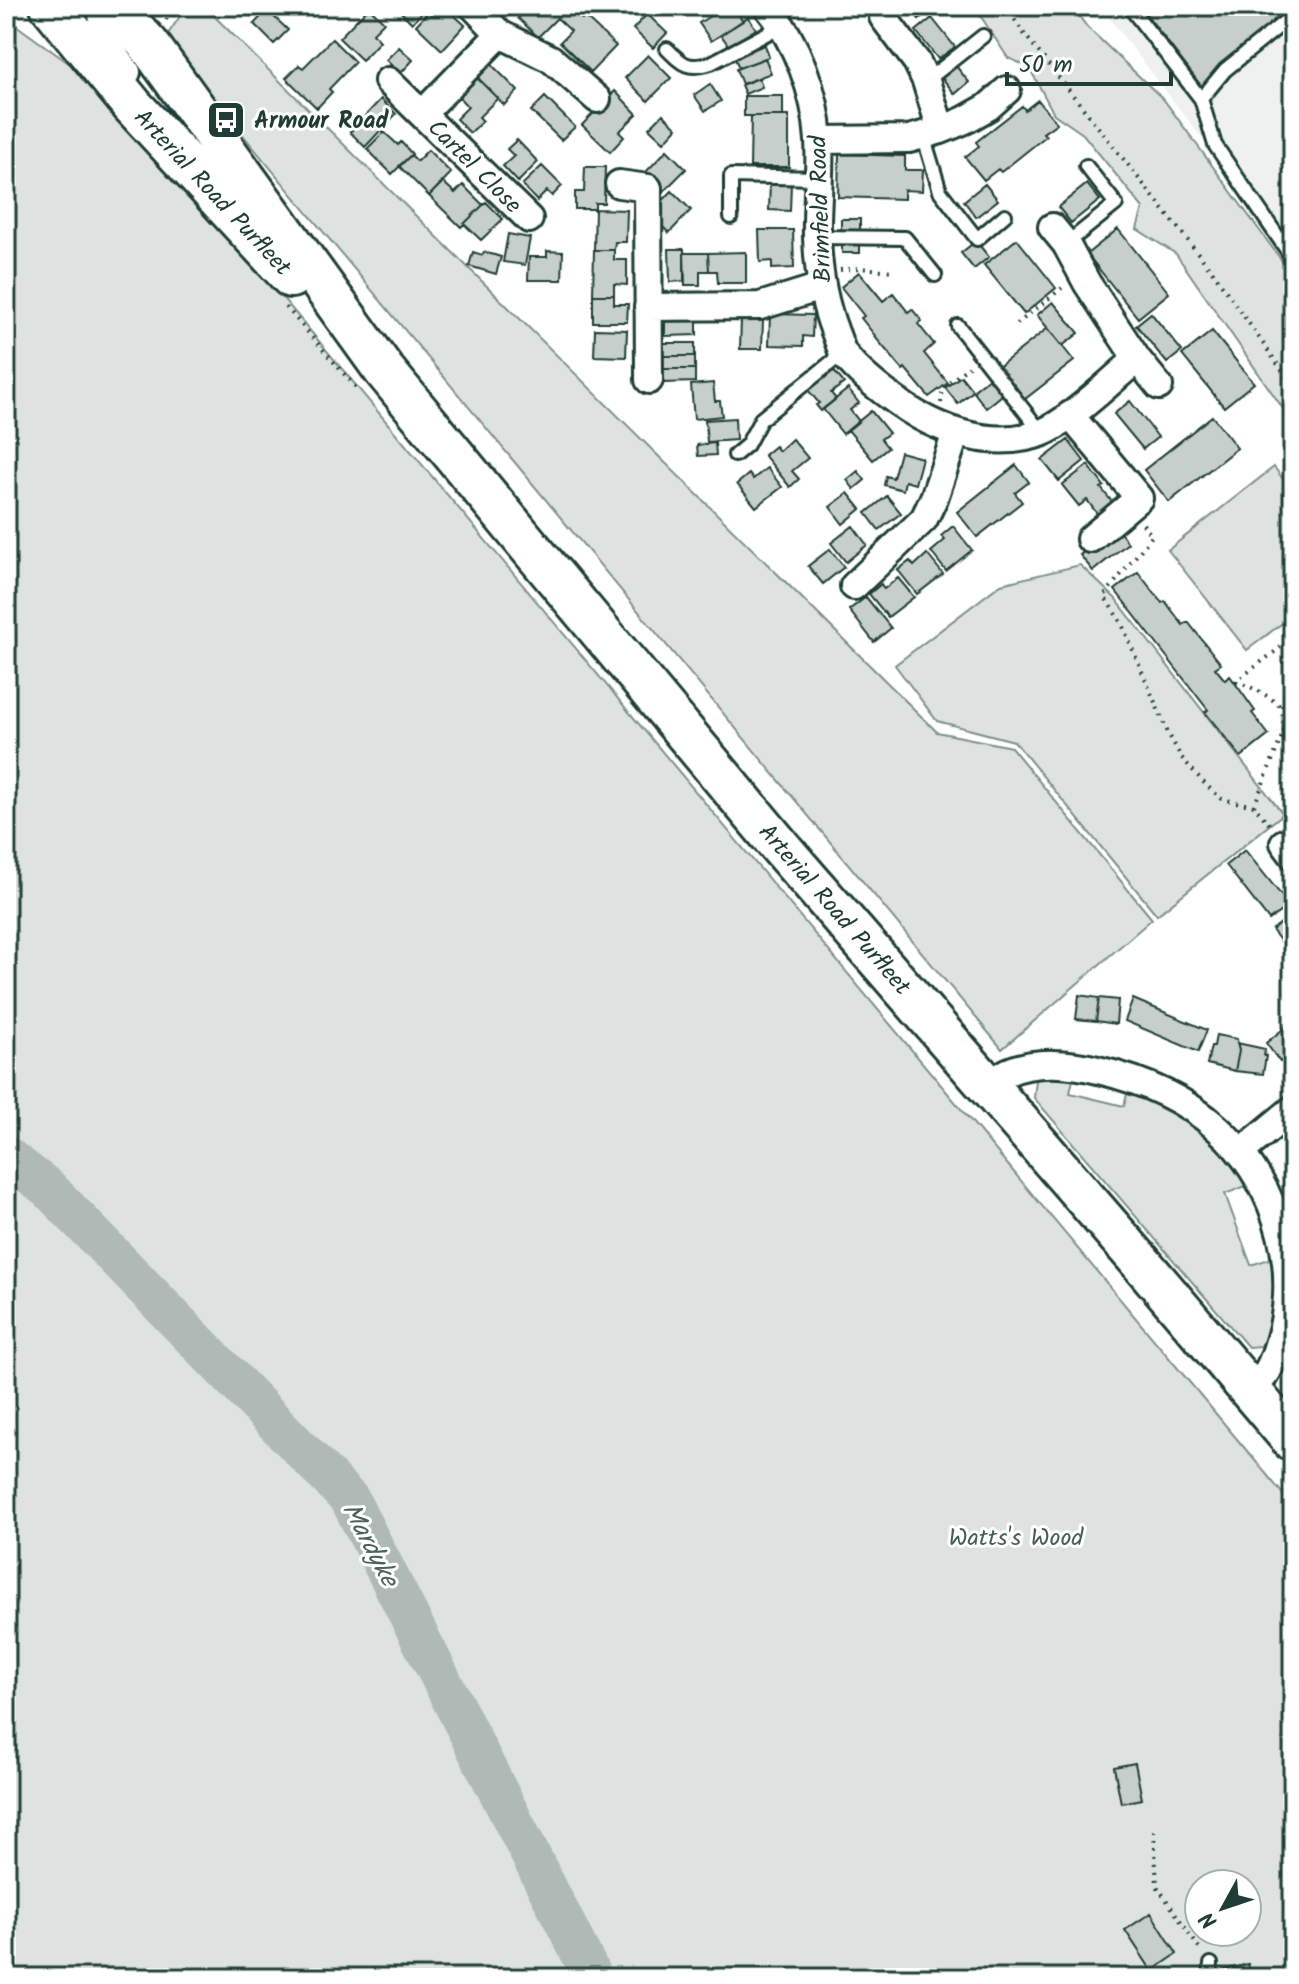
<svg xmlns="http://www.w3.org/2000/svg" width="1299" height="1984" viewBox="0 0 1299 1984" font-family="Kalam,sans-serif">
<rect width="100%" height="100%" fill="#fff"/>
<filter id="ink" filterUnits="userSpaceOnUse"><feTurbulence type="fractalNoise" baseFrequency=".0125" numOctaves="2"/><feDisplacementMap in="SourceGraphic" scale="16" xChannelSelector="R" yChannelSelector="G"/><feConvolveMatrix kernelMatrix="1 2 1 2 8 2 1 2 1" color-interpolation-filters="sRGB"/></filter>
<g filter="url(#ink)">
<!-- built -->
<path fill="#eef1f0" d="M1100,6H1293V256Z"/>
<!-- green -->
<path fill="#dee3e2" stroke="#7e908b" stroke-width="2" fill-rule="evenodd" d="M187,6H204L937,732L1011,747L1152,919L1002,1049L164,40Z
M974,6H1072L1087,27L1164,100L1293,276V423L1176,254L1137,229L1143,208L1083,134L1054,114L1029,67L1008,58Z
M6,18L113,95L1293,1506V1978H6ZM1199,1884H1247V1932H1199Z
M1274,467L1293,492V615L1247,650L1168,550Z
M1080,565L1115,598L1283,814L1157,915L1014,741L937,721L895,665L1001,584Z
M1046,1073L1074,1075L1070,1093L1124,1106L1130,1082L1188,1110L1251,1184L1225,1194L1251,1265L1272,1258L1275,1276L1272,1328L1261,1346L1248,1347L1034,1098L1036,1080Z"/>
<g fill="none" stroke-linecap="round" stroke-linejoin="round">
<!-- river -->
<path stroke="#afbab7" stroke-width="40" d="M6,1156L48,1188L350,1500L593,1978"/>
</g>
<!-- building -->
<path fill="#c7cfcc" stroke="#1f3d34" stroke-width="2" d="M395,6H428L412,23Z
M440,6H444L465,25L442,50L416,25L428,12L432,15Z
M521,6H568L582,19L585,17L616,46L591,72L560,42L571,31L557,18L538,37L518,18L526,10Z
M726,6H734L743,21L711,41L699,23Z
M909,6H936L919,19Z
M1140,6H1293V12L1202,87Z
M369,7L384,22L373,33L380,41L362,60L339,38Z
M267,10L288,30L274,44L254,24Z
M647,14L667,33L653,48L633,29Z
M748,17L756,29L729,46L721,35Z
M932,18L955,47L938,59L916,31Z
M332,39L355,62L329,89L332,92L317,108L286,78L299,65L303,68Z
M765,45L769,57L739,68L734,56Z
M399,47L413,60L400,74L386,60Z
M648,55L671,78L648,101L625,78Z
M765,58L771,73L742,84L736,69Z
M491,64L518,91L504,105L477,78Z
M956,66L969,82L955,94L942,78Z
M475,75L498,98L479,117L483,121L470,133L456,119L468,107L456,94Z
M759,78L762,87L745,94L741,85Z
M710,84L721,101L705,111L694,95Z
M615,91L637,114L619,132L624,137L610,152L582,125Z
M744,96H783V116H744Z
M545,97L575,127L561,140L531,111Z
M381,99L396,114L365,147L350,132Z
M1038,100L1057,123L1043,133L1046,136L1001,172L998,169L984,180L965,157L979,146L976,142L1022,106L1025,110Z
M663,114L677,128L664,142L649,128Z
M751,116H789V167H750Z
M384,132L398,145L401,142L412,154L392,174L367,149Z
M517,140L538,162L518,182L503,166L514,156L507,149Z
M428,150L451,173L429,196L399,166L411,155L417,161Z
M667,150L686,169L664,191L645,173Z
M839,154L905,156V170H923L922,191L904,190V199L838,197Z
M542,166L562,186L552,196L547,191L537,201L522,185Z
M585,167H605L604,203H595V209H575V192H584Z
M443,182L455,193L463,185L483,205L461,227L429,196Z
M770,182L791,183L790,211L769,210Z
M985,184L998,200L976,217L964,201Z
M1087,184L1100,200L1071,223L1058,207Z
M672,191L691,210L669,233L650,214Z
M486,202L503,219L481,240L464,224Z
M595,209L627,210L626,242H615L614,250H594Z
M841,219H860V231L841,230Z
M1118,229L1169,293L1138,318L1087,254Z
M759,230H793L794,268L772,269V261L760,262Z
M508,234L530,238L525,265L503,262Z
M1017,239L1056,288L1024,314L984,265Z
M842,241H860V253H842Z
M976,241L989,257L974,269L961,253Z
M669,249H684V281L670,282Z
M594,250H614V260H627V285L614,284V295H593Z
M547,251L563,252L562,280H528L529,257H547Z
M473,252L482,255L484,252L501,257L496,274L469,266Z
M746,252V283H718L717,271H709L708,253Z
M684,253H708L709,271H700V285H685Z
M859,272L883,301L893,293L908,312L912,309L922,321L918,324L934,344L924,353L948,383L929,397L905,368L903,370L875,337H876L861,318L864,316L841,287Z
M593,295H614V304H628L627,322H593Z
M1053,302L1079,333L1062,346L1037,315Z
M1151,313L1182,351L1167,363L1136,325Z
M770,314L813,315L812,337L803,336V346L769,345Z
M665,317H697V335L665,336Z
M741,320H763L762,349H740Z
M1048,328L1074,361L1025,399L1013,384L1010,386L996,369Z
M595,329L627,330L626,357L594,356Z
M1212,331L1254,383L1224,407L1182,355Z
M663,343H695V356H663Z
M663,356H695V369H663Z
M663,369H695V382L663,383Z
M833,370L844,383L831,393L836,399L821,411L816,405L819,403L808,390Z
M961,376L973,391L958,404L945,388Z
M989,378L1002,395L986,408L973,391Z
M713,383L715,401H720L722,416L694,419L691,385Z
M848,389L859,403L850,410L859,421L843,434L823,409Z
M1130,401L1158,437L1143,449L1114,414Z
M871,411L889,433L881,439L888,448L873,460L848,430Z
M1212,416L1237,448L1169,502L1144,470Z
M735,418L736,440L707,442L705,420Z
M792,439L808,458L792,471L799,479L790,487L764,455L775,446L779,451Z
M1068,440L1084,461L1059,481L1042,460Z
M715,443L716,455L698,456L697,445Z
M900,452L922,458L915,484L905,481L903,490L884,485L886,476L893,478Z
M1016,465L1029,482L1015,493L1022,502L977,537L957,512Z
M1088,465L1104,486L1101,488L1113,503L1098,515L1087,500L1079,506L1062,485Z
M767,468L782,487L756,507L737,484L749,474L753,479Z
M858,471L865,480L854,489L847,480Z
M848,493L861,509L843,524L830,507Z
M887,496L901,513L879,530L866,513Z
M853,526L867,545L846,562L831,543Z
M953,526L972,550L946,571L931,552L945,540L941,536Z
M1116,527L1128,543L1093,571L1080,555Z
M830,549L844,567L823,584L808,566Z
M927,554L943,574L917,594L898,570L910,561L914,566Z
M1138,572L1162,603L1165,601L1183,625L1188,622L1221,664L1215,668L1225,680L1230,676L1255,711L1252,713L1269,735L1241,757L1205,712L1208,710L1115,590Z
M898,578L914,597L888,617L869,594L881,584L884,589Z
M866,597L891,628L874,642L849,610Z
M1245,850L1289,905L1269,920L1226,865Z
M1290,916L1293,921V957L1272,930Z
M1079,995L1099,998L1096,1021L1076,1019Z
M1099,998L1118,1000L1116,1024L1096,1021Z
M1133,999L1207,1030L1198,1052L1125,1021Z
M1293,1021V1052L1280,1062L1266,1043Z
M1216,1035L1237,1039L1239,1051L1235,1071L1207,1064L1211,1046H1214Z
M1237,1043L1265,1049L1264,1056H1266L1263,1074L1235,1071L1239,1051Z
M1135,1763L1142,1799L1121,1803L1114,1767Z
M1151,1913L1177,1954L1152,1971L1125,1930Z
M1248,1964L1252,1978H1223L1221,1971Z"/>
<g fill="none" stroke-linecap="round" stroke-linejoin="round">
<defs>
<path id="service" d="M1129,6L1201,99
M1293,15L1225,70L1201,99L1215,145L1293,259
M667,49C683,65 688,70 711,63L781,26
M926,81L983,36
M923,135L940,191L977,239L1005,215
M731,217V176L818,178
M817,237L905,238L935,275
M1066,244L1116,204L1086,166
M958,326L1041,432
M735,455L747,445L761,419L843,353
M1210,1978L1211,1964"/>
<path id="minor" d="M108,6C105,12 101,19 102,25C102,42 117,59 127,72
M473,6L500,34L551,59L597,99
M767,6C797,42 816,93 819,140C821,172 816,205 817,237C818,270 823,301 835,332C838,339 840,348 844,354C861,377 904,409 929,421C964,438 1003,446 1041,433C1069,422 1112,380 1137,359L1087,283L1066,244L1052,227
M883,17L917,62L926,81L941,130
M388,81L529,219
M422,114L500,34
M819,140L909,139L941,130L965,120L988,107L1007,90
M619,184L648,188L649,380
M648,307L760,306L821,287
M1137,359L1159,386
M1070,415L1139,498L1090,539
M854,586L924,519L934,498L956,433
M1284,843L1293,855
M989,1087C995,1082 1001,1075 1008,1072C1035,1060 1070,1063 1098,1070C1141,1080 1184,1098 1217,1128C1272,1177 1298,1254 1283,1327C1279,1343 1275,1358 1267,1372C1262,1379 1256,1385 1251,1392
M1241,1152L1293,1109"/>
<path id="primary" d="M51,6L132,105L291,277
M113,6L149,45L384,370L529,546L782,849L1138,1259L1293,1441"/>
</defs>
<!-- service casing -->
<use href="#service" stroke="#1f3d34" stroke-width="18"/>
<!-- minor casing -->
<use href="#minor" stroke="#1f3d34" stroke-width="32"/>
<!-- primary casing -->
<use href="#primary" stroke="#1f3d34" stroke-width="46"/>
<!-- path -->
<path stroke="#1f3d34" stroke-width="4" stroke-dasharray="2 6" stroke-linecap="butt" d="M1006,6L1022,31L1212,271L1293,386
M166,20L171,6
M840,270L859,268L894,271
M286,307L359,391
M1017,324L1062,288
M941,403L943,388L969,366
M1143,524L1152,536L1104,596L1122,624L1168,733L1181,757L1205,784L1222,799L1254,806L1270,825
M1235,682L1293,638
M1236,682C1255,688 1268,695 1282,708
M1284,731L1282,708L1293,653
M1254,806L1284,731L1293,744
M1154,1831L1157,1886L1201,1951"/>
<!-- service -->
<use href="#service" stroke="#fff" stroke-width="12"/>
<!-- minor -->
<use href="#minor" stroke="#fff" stroke-width="26"/>
<!-- primary -->
<use href="#primary" stroke="#fff" stroke-width="40"/>
</g>
</g>
<!-- icons -->
<defs>
<symbol id="bus-square" viewBox="-11 -11 22 22"><rect x="-9" y="-9" width="18" height="18" rx="4" fill="#1f3d34" stroke="#fff"/><path d="M-5-6H5V4H4V6H2V4H-2V6H-4V4H-5ZM-3.5-4V0h7V-4ZM-3.5 1.2v1.5H-2V1.2ZM2 1.2v1.5H3.5V1.2Z" fill="#fff"/></symbol>
</defs>
<g fill-rule="evenodd">
<use href="#bus-square" x="204" y="98" width="44" height="44"/>
</g>
<g text-anchor="middle" stroke-width="6" stroke-linejoin="round" paint-order="stroke">
<!-- poi labels -->
<g font-size="24" font-weight="bold" fill="#1f3d34" stroke="#fff" text-anchor="start">
<text x="254" y="128">Armour Road</text>
</g>
<!-- street labels -->
<g font-size="24" fill="#1f3d34" stroke="#fff">
<text transform="translate(475 166) rotate(45)" y="8">Cartel Close</text>
<text transform="translate(213 192) rotate(47)" y="8">Arterial Road Purfleet</text>
<text transform="translate(820 209) rotate(-92)" y="8">Brimfield Road</text>
<text transform="translate(835 909) rotate(49)" y="8">Arterial Road Purfleet</text>
</g>
<!-- park labels -->
<g font-size="24" fill="#455e57" stroke="#fff">
<text x="1016" y="1545">Watts's Wood</text>
</g>
<!-- water labels -->
<g font-size="26" font-style="italic" fill="#4a625b" stroke="#fff">
<text transform="translate(371 1544) rotate(62)" y="9">Mardyke</text>
</g>
</g>
<!-- margin -->
<rect width="1299" height="1984" fill="none" stroke="#fff" stroke-width="32"/>
<rect x="16" y="16" width="1267" height="1952" fill="none" stroke="#1f3d34" stroke-width="3" filter="url(#ink)"/>
<!-- north arrow -->
<g transform="translate(1223 1908) rotate(230)"><circle r="38" fill="#ffffff" stroke="#a5b1ae" stroke-width="2"/>
<path d="M0-6L14 30L0 20L-14 30Z" fill="#1f3d34"/>
<text y="-12" font-size="22" font-weight="bold" text-anchor="middle" fill="#1f3d34">N</text>
</g>
<!-- scale -->
<path d="M1007 72v12h164v-12" fill="none" stroke="#1f3d34" stroke-width="4"/>
<text x="1019" y="72" font-size="24" fill="#1f3d34" stroke="#ffffff" stroke-width="6" paint-order="stroke">50 m</text>
</svg>
